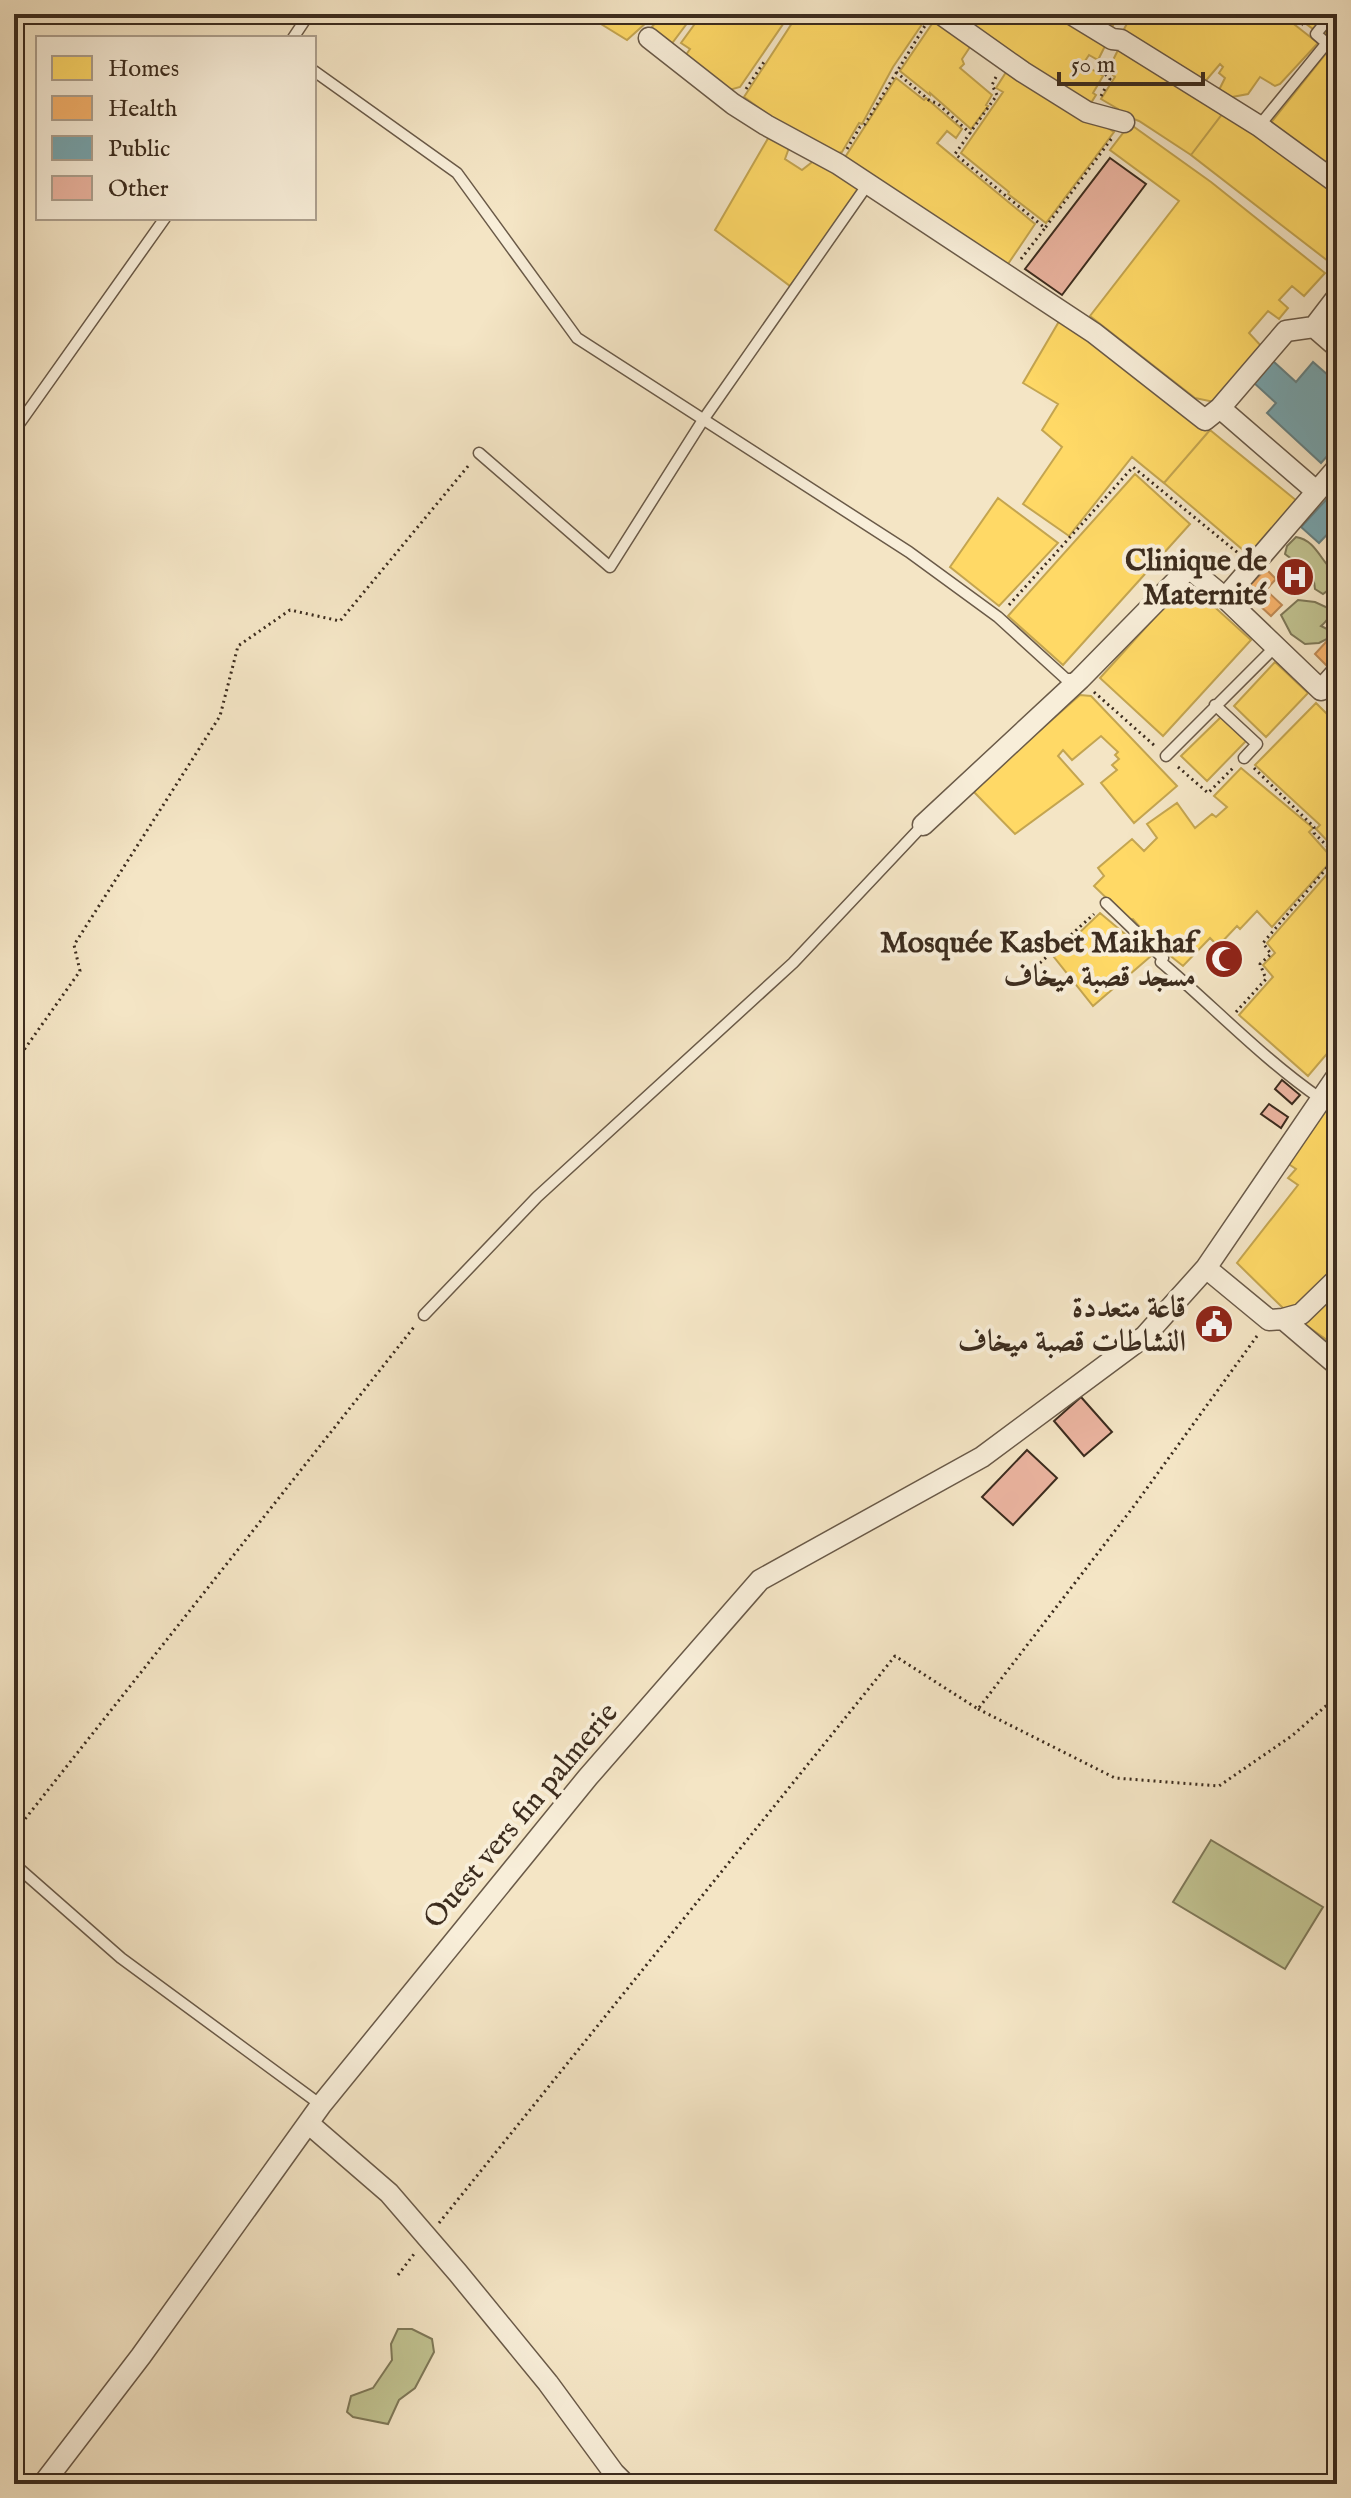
<svg xmlns="http://www.w3.org/2000/svg" width="1351" height="2498" viewBox="0 0 1351 2498" font-family="'IM FELL English',Amiri,serif">
<rect width="100%" height="100%" fill="#f4e5c5"/>
<filter id="stains"><feTurbulence type="fractalNoise" baseFrequency=".0025" numOctaves="4"/><feColorMatrix values="0 0 0 0 .2 0 0 0 0 .09 0 0 0 0 .02 0 0 0 .5 -.17"/></filter>
<radialGradient id="worn" r=".72"><stop offset=".6" stop-color="#630" stop-opacity="0"/><stop offset="1" stop-color="#630" stop-opacity=".3"/></radialGradient>
<!-- green -->
<path fill="#c1c391" stroke="#7e7858" stroke-width="2" d="M1296,537C1316,540 1321,562 1335,573L1327,591L1323,594L1315,589C1313,564 1301,567 1285,554L1287,546Z
M1298,600L1315,602L1328,608C1331,616 1327,621 1321,626L1327,629L1329,638L1319,643L1305,644L1291,634L1281,615Z
M1211,1840L1323,1907L1285,1969L1173,1902Z
M398,2329H412L432,2339L434,2352L415,2388L399,2400L388,2424L353,2417L347,2412L351,2396L373,2388L392,2360L391,2344Z"/>
<!-- homes -->
<path fill="#ffd966" stroke="#c4a550" stroke-width="2" d="M609,14H638L647,22L627,40L601,24Z
M649,14H694L670,46L651,28L657,21Z
M702,14H790L740,87L726,91L683,59L690,49L681,43Z
M798,14H929L893,67L862,124L859,123L842,152L832,155L765,117L766,113L744,97Z
M950,14H1067L1106,44L1098,60L1089,55L1083,64L1103,76L1093,93L1096,95L1089,106Z
M1083,14H1119L1110,31Z
M1132,14H1281L1318,43L1280,84L1275,86L1260,77L1248,94L1227,98L1218,92L1225,78L1219,73L1223,67L1220,64L1203,84L1121,35Z
M1293,14H1325L1313,29Z
M1337,17V44L1324,34Z
M936,18L972,44L962,59L964,64L960,68L992,95L986,105L988,106L971,129L930,93V95L900,71Z
M1118,50H1128L1226,109L1191,155L1139,121L1123,115L1118,109L1101,99L1115,77L1108,70Z
M1328,51L1337,58V172L1270,124Z
M1010,66L1114,132L1046,223L1008,194L1009,192L961,153L1003,92L996,88Z
M896,78L924,100L926,98L962,129L956,138L947,131L937,143L1035,224L1006,267L842,162Z
M1226,109L1337,193V268L1191,155Z
M1130,124L1211,182L1325,273L1304,296L1292,286L1279,300L1288,308L1279,319L1268,311L1249,333L1263,348L1214,402L1195,398L1090,316L1179,201L1110,150Z
M770,135L790,145L785,159L802,170L816,159L860,189L790,286L715,230Z
M1061,318L1210,430L1164,483L1132,457L1069,536L1023,504L1062,447L1042,430L1058,404L1023,383Z
M1210,430L1297,501L1249,555L1164,483Z
M1135,474L1190,524L1063,665L1008,616Z
M998,498L1058,543L999,606L950,567Z
M1187,582L1251,640L1163,736L1100,678Z
M1275,662L1308,693L1266,737L1234,706Z
M1080,695L1091,696L1177,786L1134,823L1101,783L1117,770L1112,765L1119,759L1115,755L1118,752L1101,736L1072,760L1063,750L1058,756L1083,784L1015,834L972,790Z
M1316,703L1337,724V851L1316,829L1320,825L1255,765Z
M1221,717L1246,741L1207,781L1181,756Z
M1241,768L1313,828L1309,832L1333,859L1272,927L1257,911L1240,929L1237,926L1218,946L1210,938L1183,966L1153,942L1133,919L1129,920L1094,886L1104,876L1098,868L1132,839L1144,851L1157,838L1147,824L1177,803L1195,828L1212,814L1216,817L1227,807L1214,796Z
M1337,863V1042L1308,1076L1239,1015L1273,977L1263,965L1275,953L1267,943Z
M1100,913L1151,956L1093,1006L1054,957Z
M1337,1084V1270L1299,1308H1283L1237,1263L1298,1185L1288,1178L1296,1169L1287,1163Z
M1337,1287V1347L1300,1321Z"/>
<!-- health -->
<path fill="#f6b26b" stroke="#be8a54" stroke-width="2" d="M1266,569L1276,579L1266,590L1282,605L1271,616L1244,591Z
M1326,642L1337,653V660L1329,668L1315,654Z"/>
<!-- public -->
<path fill="#76a5af" stroke="#658184" stroke-width="2" d="M1273,361L1296,382L1313,362L1337,383V445L1321,463L1267,413L1276,403L1253,382Z
M1337,488V524L1319,543L1301,527Z"/>
<!-- building -->
<path fill="#ebb4a0" stroke="#3c2c1e" stroke-width="2" d="M1110,158L1146,184L1062,295L1025,269Z
M1282,1080L1300,1095L1292,1104L1275,1089Z
M1269,1104L1288,1117L1281,1128L1261,1114Z
M1081,1397L1112,1432L1084,1456L1054,1421Z
M1027,1450L1057,1478L1013,1525L982,1497Z"/>
<g fill="none" stroke-linecap="round" stroke-linejoin="round">
<defs>
<path id="service" d="M1332,14L1316,34L1337,52
M293,38L309,14
M314,71L457,173L577,338L909,552L998,617L1066,679H1076
M1259,126L1326,44
M14,431L165,218
M479,453L610,567L703,420L868,184
M1215,705L1257,744L1244,758
M1166,756L1275,647
M1106,903L1163,958L1161,962C1214,1007 1263,1059 1321,1099
M424,1315L537,1197L793,963L923,825
M14,1864L121,1958L321,2105"/>
<path id="minor" d="M941,14L1023,72L1087,112L1124,122
M1071,14L1112,39L1121,40L1259,126L1337,183
M649,38L733,104L766,125L838,164L1094,333L1205,420L1220,408
M1314,327L1286,331L1220,408L1316,491
M1314,327L1337,297
M1314,327L1337,347
M1225,598L1321,690L1337,672
M923,825L1080,679L1189,568L1225,598L1337,468
M1206,1268L1269,1320L1283,1319L1337,1365
M1283,1319L1301,1314L1337,1279
M308,2123L389,2193L458,2273L548,2383L614,2473L625,2484
M43,2484L141,2356L321,2105L588,1777L760,1580L982,1457L1145,1336L1206,1268L1337,1076"/>
</defs>
<!-- service casing -->
<use href="#service" stroke="#6a5a48" stroke-width="13"/>
<!-- minor casing -->
<use href="#minor" stroke="#6a5a48" stroke-width="23"/>
<!-- path -->
<path stroke="#3c2c1e" stroke-width="3" stroke-dasharray="2 4" stroke-linecap="butt" d="M1288,14L1303,25
M1122,22L1126,14
M896,72L930,101L937,103L971,134
M996,77L992,85L997,95L955,154L1045,228L1112,138
M746,89L764,62
M1101,96L1110,79L1101,70L1109,59
M847,149L860,127L865,124L926,24
M1021,259L1045,228
M1009,605L1133,467L1238,553
M1094,692L1155,746
M1178,767L1208,793L1234,767
M1254,768L1314,827V833L1337,856
M1040,963L1094,914
M1236,1012L1266,979L1260,964L1271,954L1263,943L1337,856
M14,1064L80,971L74,945L220,716L238,646L290,610L340,621L469,465
M978,1709L1115,1778L1219,1786L1293,1735L1337,1696
M14,1833L414,1327
M439,2223L895,1656L978,1709L1134,1506L1257,1336
M398,2275L414,2254"/>
<!-- service -->
<use href="#service" stroke="#f8eed9" stroke-width="10"/>
<!-- minor -->
<use href="#minor" stroke="#f8eed9" stroke-width="20"/>
</g>
<!-- icons -->
<defs>
<symbol id="hospital-disc" viewBox="-11 -11 22 22"><circle r="9.5" fill="#8f2418" stroke="#f8eed9"/><path d="M-5-5h3v3.5h4V-5h3V5h-3V1.5h-4V5h-3Z" fill="#fff"/></symbol>
<symbol id="mosque-disc" viewBox="-11 -11 22 22"><circle r="9.5" fill="#8f2418" stroke="#f8eed9"/><path d="M3.5-4.9A6 6 0 1 0 3.5 4.9A5 5 0 1 1 3.5-4.9Z" fill="#fff"/></symbol>
<symbol id="civic-disc" viewBox="-11 -11 22 22"><circle r="9.5" fill="#8f2418" stroke="#f8eed9"/><path d="M-.6-6.5H3V-4.5H.6V-3L4-1V1h2V6H-6V1h2V-1L-.6-3ZM-1.2 2.5V6h2.4V2.5Z" fill="#fff"/></symbol>
</defs>
<g fill-rule="evenodd">
<use href="#hospital-disc" x="1273" y="555" width="44" height="44"/>
<use href="#mosque-disc" x="1202" y="937" width="44" height="44"/>
<use href="#civic-disc" x="1192" y="1302" width="44" height="44"/>
</g>
<g text-anchor="middle" stroke-width="8" stroke-linejoin="round" paint-order="stroke">
<!-- poi labels -->
<g font-size="30" font-weight="bold" fill="#3c2c1e" stroke="#f8eed9" text-anchor="end">
<text x="1267" y="570">Clinique de<tspan x="1267" dy="34">Maternité</tspan></text>
<text x="1196" y="952">Mosquée Kasbet Maikhaf<tspan x="1196" dy="34">مسجد قصبة ميخاف</tspan></text>
<text x="1186" y="1317">قاعة متعددة<tspan x="1186" dy="34">النشاطات قصبة ميخاف</tspan></text>
</g>
<!-- street labels -->
<g font-size="30" fill="#3c2c1e" stroke="#f8eed9">
<text transform="translate(520 1815) rotate(-50)" y="10">Ouest vers fin palmerie</text>
</g>
</g>
<!-- margin -->
<rect width="1351" height="2498" fill="none" stroke="#f4e5c5" stroke-width="48"/>
<rect x="16" y="16" width="1319" height="2466" fill="none" stroke="#3c2c1e" stroke-width="4"/>
<rect x="24" y="24" width="1303" height="2450" fill="none" stroke="#3c2c1e" stroke-width="2"/>
<!-- legend -->
<rect x="36" y="36" width="280" height="184" fill="#f8eed9" stroke="#ada08e" stroke-width="2"/>
<rect x="52" y="56" width="40" height="24" fill="#ffd966" stroke="#ada08e" stroke-width="2"/>
<text x="108" y="76" font-size="24" fill="#3c2c1e">Homes</text>
<rect x="52" y="96" width="40" height="24" fill="#f6b26b" stroke="#ada08e" stroke-width="2"/>
<text x="108" y="116" font-size="24" fill="#3c2c1e">Health</text>
<rect x="52" y="136" width="40" height="24" fill="#76a5af" stroke="#ada08e" stroke-width="2"/>
<text x="108" y="156" font-size="24" fill="#3c2c1e">Public</text>
<rect x="52" y="176" width="40" height="24" fill="#ebb4a0" stroke="#ada08e" stroke-width="2"/>
<text x="108" y="196" font-size="24" fill="#3c2c1e">Other</text>
<!-- scale -->
<path d="M1059 72v12h144v-12" fill="none" stroke="#3c2c1e" stroke-width="4"/>
<text x="1071" y="72" font-size="24" fill="#3c2c1e" stroke="#f8eed9" stroke-width="6" paint-order="stroke">50 m</text>
<rect width="100%" height="100%" filter="url(#stains)"/>
<rect width="100%" height="100%" fill="url(#worn)"/>
</svg>
